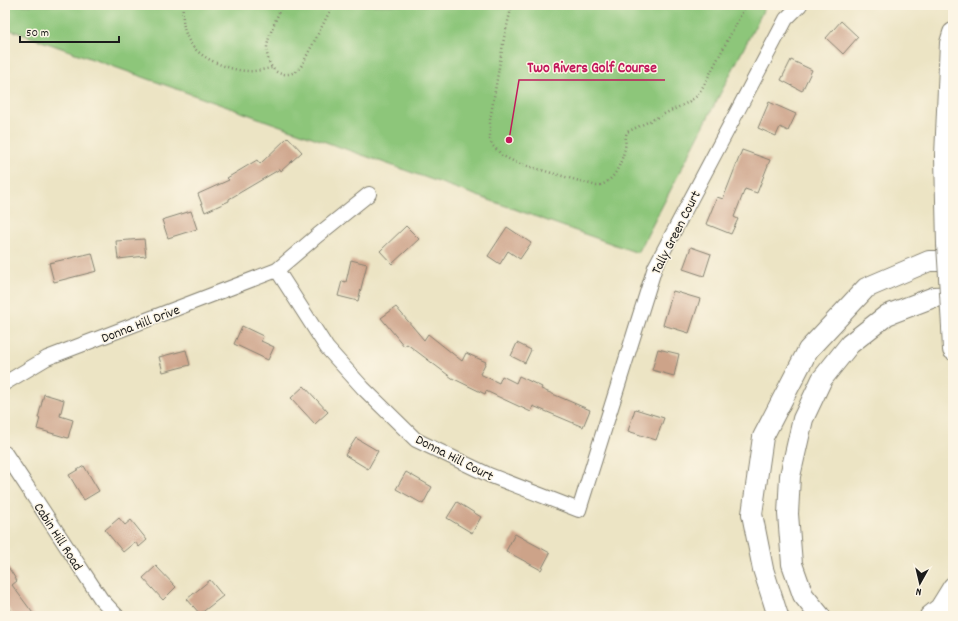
<svg xmlns="http://www.w3.org/2000/svg" width="958" height="621" viewBox="0 0 958 621" font-family="Dekko,sans-serif">
<rect width="100%" height="100%" fill="#fcf5e5"/>
<filter id="ink" filterUnits="userSpaceOnUse"><feTurbulence type="fractalNoise" baseFrequency=".025" numOctaves="2"/><feDisplacementMap in="SourceGraphic" scale="8" xChannelSelector="R" yChannelSelector="G"/><feConvolveMatrix kernelMatrix="1 2 1 2 8 2 1 2 1" color-interpolation-filters="sRGB"/></filter>
<filter id="wash" filterUnits="userSpaceOnUse"><feTurbulence type="fractalNoise" baseFrequency=".012" numOctaves="4" result="noise"/><feDisplacementMap in="SourceGraphic" scale="16" xChannelSelector="R" yChannelSelector="G"/><feGaussianBlur stdDeviation="0.9" result="paint"/><feColorMatrix in="noise" values="0 0 0 0 0 0 0 0 0 0 0 0 0 0 0 0 0 1.4 0 .05"/><feComposite in="paint" operator="in"/></filter>
<g filter="url(#wash)">
<rect width="100%" height="100%" fill="#ece4c4"/>
<!-- green -->
<path fill="#8dc67a" stroke="#54714b" d="M5,5H766L638,253L5,28Z"/>
<g id="blocks">
<!-- building -->
<path fill="#cda389" d="M841,21L858,37L843,54L826,38Z
M791,60L812,70L802,91L781,80Z
M769,102L796,114L788,131L780,127L776,136L758,128Z
M288,137L302,152L281,171L280,169L229,199V201L205,212L198,194L229,180L227,178L257,160L260,164Z
M742,150L770,160L757,193L745,189L734,217L738,219L731,234L706,224L717,197L723,199Z
M191,211L197,229L168,238L162,220Z
M406,226L419,239L392,264L380,251Z
M507,227L531,243L520,259L508,251L500,264L488,256Z
M144,239L146,256L118,259L116,241Z
M691,247L711,254L704,276L683,269Z
M92,253L97,271L54,282L49,263Z
M351,260L367,264L358,301L338,296L342,281L346,282Z
M673,291L700,299L689,333L663,325Z
M396,307L424,340L428,334L462,361L466,353L486,362L480,374L499,383L502,376L516,383L519,376L542,387L541,389L590,410L583,427L533,406L531,412L486,391L485,394L452,378L407,344L404,346L381,318Z
M242,326L263,336L261,341L274,347L268,360L234,344Z
M517,343L531,350L525,363L511,356Z
M658,349L679,354L674,376L652,370Z
M186,350L190,365L163,372L159,357Z
M304,386L328,412L315,424L291,398Z
M44,394L64,400L60,416L73,420L68,438L37,429L40,418H38Z
M635,409L664,418L656,440L628,431Z
M356,438L378,451L368,469L345,455Z
M84,466L99,491L84,500L69,475Z
M406,472L432,487L423,504L396,489Z
M457,502L481,517L472,533L447,518Z
M119,518L125,525L131,520L147,540L139,547L135,542L123,552L105,530Z
M515,534L550,553L541,570L506,551Z
M5,562L17,581L12,585L35,616H14L5,604Z
M156,566L176,587L163,600L143,578Z
M210,580L223,596L200,614L187,599Z"/>
</g>
</g>
<g filter="url(#ink)">
<use href="#blocks" fill-opacity="0" stroke="#848070" stroke-width="1"/>
<g fill="none" stroke-linecap="round" stroke-linejoin="round">
<defs>
<path id="minor" d="M277,270L318,235L369,194
M5,383L47,358L277,270L327,348L363,388L416,440L489,475L579,510L655,267L786,19L800,5
M5,453L101,599L117,616"/>
<path id="highway" d="M947,244L945,156L950,43L953,33
M952,327L953,350
M778,616L763,569L752,514L763,437L808,350L866,288L929,261H953
M820,616L803,595L792,564L788,514L790,476L803,419L822,379L850,344L887,315L934,297L953,296
M930,616L940,608L953,587"/>
</defs>
<!-- minor casing -->
<use href="#minor" stroke="#848070" stroke-width="16"/>
<!-- highway casing -->
<use href="#highway" stroke="#848070" stroke-width="22"/>
<!-- path -->
<path stroke="#848070" stroke-width="2.5" stroke-dasharray="1 3" stroke-linecap="butt" d="M183,5C182,18 183,32 191,44C201,59 229,70 247,71C255,72 264,69 272,68
M282,5C277,18 269,33 267,47C266,58 271,73 283,74C291,75 297,72 302,65L333,5
M512,5L504,38L490,120V139L492,145L503,156L517,163L597,186C614,183 621,164 625,148C626,142 625,137 627,132L687,103L697,96L704,85L746,5"/>
<!-- minor -->
<use href="#minor" stroke="#fff" stroke-width="14"/>
<!-- highway -->
<use href="#highway" stroke="#fff" stroke-width="20"/>
<defs>
<path id="highway-bridge" d="M947,244L952,327"/>
</defs>
<!-- highway-bridge casing -->
<use href="#highway-bridge" stroke="#848070" stroke-width="22" stroke-linecap="butt"/>
<!-- highway-bridge -->
<use href="#highway-bridge" stroke="#fff" stroke-width="20"/>
</g>
</g>
<g text-anchor="middle" stroke-width="3" stroke-linejoin="round" paint-order="stroke">
<!-- street labels -->
<g font-size="14" fill="#1c1c1c" stroke="#fcf5e5">
<text transform="translate(675 232) rotate(-63)" y="5">Tally Green Court</text>
<text transform="translate(140 323) rotate(-21)" y="5">Donna Hill Drive</text>
<text transform="translate(455 457) rotate(27)" y="5">Donna Hill Court</text>
<text transform="translate(59 536) rotate(57)" y="5">Cabin Hill Road</text>
</g>
</g>
<!-- callouts -->
<path fill="none" stroke="#c2185b" stroke-width="1.5" d="M509 140L519 80H665"/>
<circle fill="#c2185b" stroke="#fcf5e5" stroke-width="1.5" cx="509" cy="140" r="4"/>
<g font-size="15" text-anchor="middle" font-weight="bold" fill="#c2185b" stroke="#fcf5e5" stroke-width="3" stroke-linejoin="round" paint-order="stroke">
<text x="592" y="72">Two Rivers Golf Course</text>
</g>
<!-- margin -->
<rect width="958" height="621" fill="none" stroke="#fcf5e5" stroke-width="20"/>
<!-- north arrow -->
<g transform="translate(920 583) rotate(188)" stroke="#fcf5e5" stroke-width="3" paint-order="stroke">
<path d="M0-3L7 15L0 10L-7 15Z" fill="#1c1c1c"/>
<text y="-6" font-size="11" font-weight="bold" text-anchor="middle" fill="#1c1c1c">N</text>
</g>
<!-- scale -->
<path d="M20 36v6h99v-6" fill="none" stroke="#1c1c1c" stroke-width="2"/>
<text x="26" y="36" font-size="12" fill="#1c1c1c" stroke="#fcf5e5" stroke-width="3" paint-order="stroke">50 m</text>
</svg>
